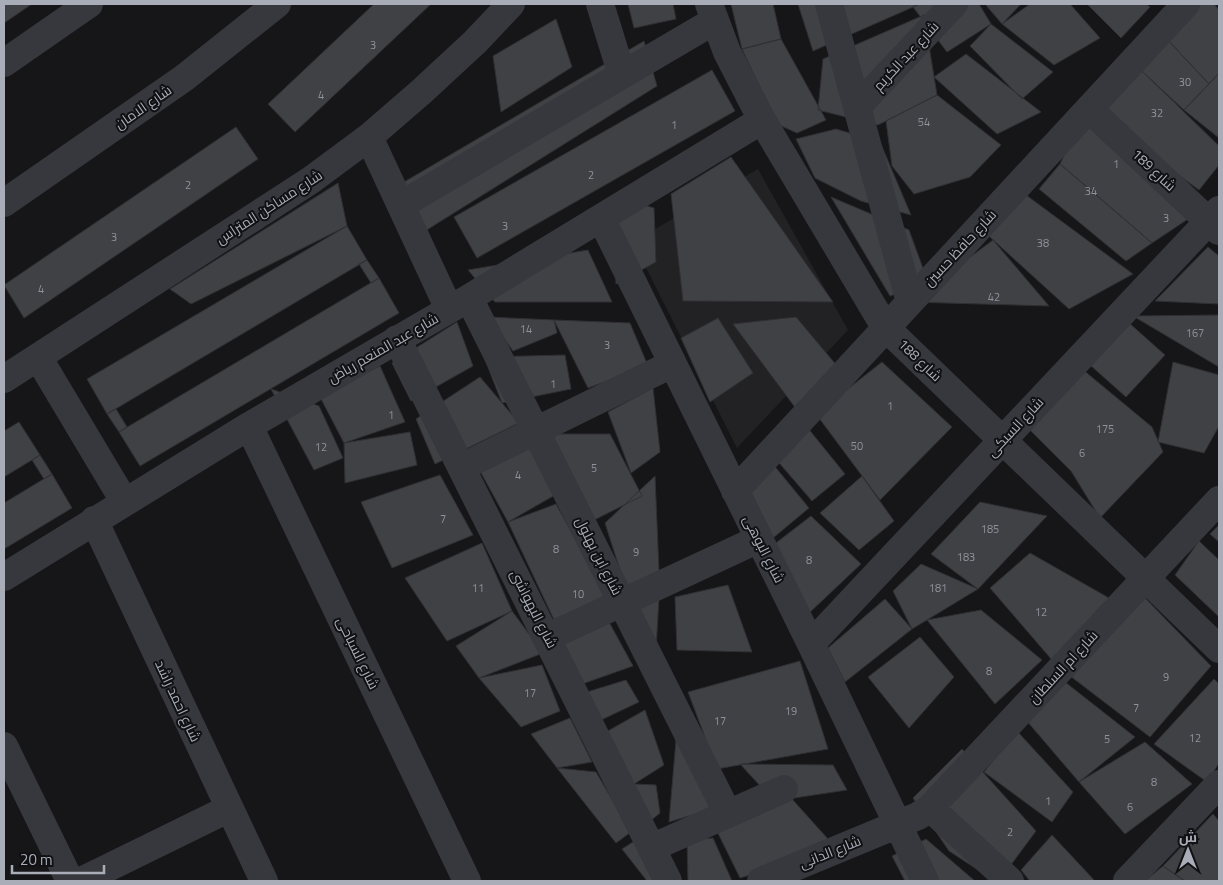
<svg xmlns="http://www.w3.org/2000/svg" width="1223" height="885" viewBox="0 0 1223 885" font-family="'Titillium Web',Cairo,sans-serif">
<rect width="100%" height="100%" fill="#161618"/>
<!-- built -->
<path fill="#222225" d="M758,169L848,330L737,448L633,242Z"/>
<!-- building -->
<path fill="#404145" stroke="#303034" d="M4,4H32L4,23Z
M374,4H431L295,132L268,104Z
M628,4H673L676,19L634,28Z
M731,4H773L781,39L742,49Z
M798,4H920L813,51Z
M917,4H979L991,24L947,52L913,7Z
M985,4H1021L1002,24Z
M1030,4H1070L1100,38L1054,65L1002,24Z
M1087,4H1146L1150,7L1121,38Z
M1199,4H1214L1219,10V73L1209,84L1166,38Z
M924,15L937,95L878,125L818,110L823,59Z
M556,19L572,67L501,112L493,56Z
M991,24L1053,72L1022,99L970,46Z
M1166,38L1209,84L1184,110L1132,62Z
M781,39L826,120L797,133L777,124L742,49Z
M644,41L657,86L425,231L399,185Z
M966,54L1041,112L997,134L934,77Z
M1140,69L1219,146V165L1199,190L1089,109Z
M712,70L735,111L477,258L454,217Z
M1219,73V138L1184,110Z
M937,95L1001,145L970,177L914,194L892,166L886,121Z
M1084,114L1188,219L1152,243L1060,164Z
M236,127L258,159L24,318L4,285Z
M836,129L880,142L911,215L861,201L815,178L796,139Z
M731,157L833,302L683,301L671,194Z
M1060,164L1152,243L1126,261L1039,189Z
M338,183L347,226L191,304L170,289Z
M1026,195L1133,274L1069,309L979,227Z
M612,196L654,208L656,262L616,284Z
M831,197L909,230L928,282L890,296Z
M347,226L367,260L107,414L87,379Z
M993,240L1049,306L910,302Z
M1208,247L1219,256V304L1155,301Z
M588,250L612,302H495L468,270Z
M367,260L379,278L371,283L359,264Z
M379,278L399,313L140,466L119,432Z
M1219,315V367L1133,316Z
M489,317L554,320L557,333L513,351Z
M796,317L838,367L797,410L733,324Z
M718,318L753,373L710,402L681,338Z
M554,320L630,323L648,366L588,388Z
M457,322L473,366L411,401L392,363Z
M1128,322L1165,355L1126,397L1090,365Z
M565,355L571,389L502,403L484,357Z
M882,362L952,427L880,500L816,414Z
M1173,362L1219,375V426L1204,453L1158,442Z
M380,366L405,422L344,443L319,395Z
M1082,369L1152,427L1163,452L1100,518L1071,471L1023,423Z
M480,377L519,423L435,464L416,419Z
M653,388L660,452L631,473L608,412Z
M271,389L319,406L343,458L314,470Z
M116,409L127,427L119,432L107,414Z
M19,422L40,455L4,477V431Z
M807,427L845,474L812,501L774,457Z
M410,432L417,465L345,483L344,443Z
M551,434H610L642,496L590,522Z
M530,445L555,495L508,522L480,471Z
M40,455L52,474L44,479L32,460Z
M772,463L809,508L767,543L740,492Z
M52,474L72,508L4,549V503Z
M440,475L473,535L392,568L361,502Z
M655,476L659,571L627,592L605,523Z
M862,476L894,521L859,550L820,513Z
M980,502L1047,516L978,589L931,554Z
M556,504L607,597L556,624L508,522Z
M811,516L861,564L807,615L768,549Z
M1219,525V542L1210,534Z
M1199,541L1219,560V617L1175,575Z
M482,543L512,611L447,641L405,578Z
M1030,553L1109,598L1052,660L990,588Z
M921,564L978,589L912,629L893,591Z
M728,585L752,652L677,650L675,597Z
M659,597L656,650L635,608Z
M1145,598L1211,666L1150,737L1061,669Z
M885,599L912,629L845,682L828,648Z
M981,610L1042,660L995,704L927,620Z
M512,611L543,653L479,678L456,646Z
M609,622L633,666L582,684L561,644Z
M920,637L954,677L909,728L868,677Z
M800,661L828,749L717,769L688,692Z
M542,665L560,711L521,727L479,678Z
M1214,679L1219,684V763L1207,782L1154,744Z
M626,680L639,702L601,720L587,692Z
M1065,682L1135,737L1079,782L1020,713Z
M645,710L664,765L634,784L606,732Z
M570,718L592,762L557,768L531,734Z
M1017,731L1073,792L1052,822L984,772Z
M676,740L712,809L669,822Z
M1145,742L1192,784L1125,834L1079,782Z
M962,749L1036,831L999,881H995L949,851L913,798Z
M740,764L833,765L847,790L774,801Z
M557,768L596,772L631,832L616,843Z
M634,784L656,785L660,813L649,822Z
M792,799L837,849L740,878L712,821Z
M1213,814L1219,821V881H1185L1163,866Z
M1052,835L1095,881H1030L1021,870Z
M713,838L732,881H688L687,840Z
M926,839L975,881H905L892,856Z
M636,840L657,881H647L622,849Z
M1163,866L1185,881H1145Z"/>
<g fill="none" stroke-linecap="round" stroke-linejoin="round">
<!-- minor -->
<path stroke="#37383d" stroke-width="28" d="M600,4L622,75
M709,4L727,52L762,120L885,327L1219,649
M829,4L910,302
M4,63L89,4
M857,107L954,4
M1089,109L1219,231
M369,137L449,309
M4,203L184,78L277,4
M401,205L714,21
M601,218L811,644L925,881
M469,298L728,814
M397,339L668,881
M38,357L124,501
M4,379L311,180L369,137L421,92L475,42L511,4
M249,426L467,881
M462,467L672,364
M735,491L1186,4
M94,520L264,881
M4,577L249,426L469,298L762,120
M548,637L759,539
M811,644L1219,210
M4,746L70,881
M930,808L1010,881
M651,848L784,789
M81,881L228,809
M761,881L918,816L930,808L1219,500
M1127,881L1219,784"/>
</g>
<g text-anchor="middle" stroke-width="4" stroke-linejoin="round" paint-order="stroke">
<!-- number labels -->
<g font-size="11" fill="#8e929b">
<text x="373" y="49">3</text>
<text x="1185" y="86">30</text>
<text x="321" y="99">4</text>
<text x="1157" y="117">32</text>
<text x="924" y="126">54</text>
<text x="674" y="129">1</text>
<text x="1116" y="168">1</text>
<text x="591" y="179">2</text>
<text x="188" y="189">2</text>
<text x="1091" y="195">34</text>
<text x="1166" y="222">3</text>
<text x="505" y="230">3</text>
<text x="114" y="241">3</text>
<text x="1043" y="247">38</text>
<text x="41" y="293">4</text>
<text x="994" y="301">42</text>
<text x="526" y="333">14</text>
<text x="1195" y="337">167</text>
<text x="607" y="349">3</text>
<text x="553" y="388">1</text>
<text x="890" y="410">1</text>
<text x="391" y="419">1</text>
<text x="1105" y="433">175</text>
<text x="857" y="450">50</text>
<text x="321" y="451">12</text>
<text x="1082" y="457">6</text>
<text x="594" y="472">5</text>
<text x="518" y="479">4</text>
<text x="443" y="523">7</text>
<text x="990" y="533">185</text>
<text x="556" y="553">8</text>
<text x="636" y="556">9</text>
<text x="966" y="561">183</text>
<text x="809" y="564">8</text>
<text x="478" y="592">11</text>
<text x="938" y="592">181</text>
<text x="578" y="598">10</text>
<text x="1041" y="616">12</text>
<text x="989" y="675">8</text>
<text x="1166" y="681">9</text>
<text x="530" y="697">17</text>
<text x="1136" y="712">7</text>
<text x="791" y="715">19</text>
<text x="720" y="725">17</text>
<text x="1195" y="742">12</text>
<text x="1107" y="743">5</text>
<text x="1154" y="786">8</text>
<text x="1048" y="805">1</text>
<text x="1130" y="811">6</text>
<text x="1010" y="836">2</text>
</g>
<!-- street labels -->
<g font-size="14" fill="#a8adb8" stroke="#111113">
<text transform="translate(906 56) rotate(-47)" y="5">شارع عبد الكريم</text>
<text transform="translate(143 107) rotate(-35)" y="5">شارع الامان</text>
<text transform="translate(1154 170) rotate(43)" y="5">شارع 189</text>
<text transform="translate(269 207) rotate(-33)" y="5">شارع مساكن المتراس</text>
<text transform="translate(960 248) rotate(-47)" y="5">شارع حافظ حسين</text>
<text transform="translate(383 348) rotate(-30)" y="5">شارع عبد المنعم رياض</text>
<text transform="translate(920 360) rotate(44)" y="5">شارع 188</text>
<text transform="translate(1015 427) rotate(-47)" y="5">شارع السبكى</text>
<text transform="translate(764 549) rotate(63)" y="5">شارع البوهى</text>
<text transform="translate(599 556) rotate(63)" y="5">شارع ابن بهلول</text>
<text transform="translate(534 609) rotate(63)" y="5">شارع البهواشى</text>
<text transform="translate(358 653) rotate(64)" y="5">شارع السباحى</text>
<text transform="translate(1063 667) rotate(-47)" y="5">شارع ام السلطان</text>
<text transform="translate(178 701) rotate(65)" y="5">شارع احمد راشد</text>
<text transform="translate(830 852) rotate(-22)" y="5">شارع الدانى</text>
</g>
</g>
<!-- border -->
<rect width="1223" height="885" fill="none" stroke="#a8adb8" stroke-width="10"/>
<!-- north arrow -->
<g transform="translate(1188 850)" stroke="#111113" stroke-width="4" paint-order="stroke">
<path d="M0-4L9 19L0 12L-9 19Z" fill="#a8adb8"/>
<text y="-8" font-size="14" font-weight="bold" text-anchor="middle" fill="#a8adb8">ش</text>
</g>
<!-- scale -->
<path d="M12 865v8h92v-8" fill="none" stroke="#a8adb8" stroke-width="2.5"/>
<text x="20" y="865" font-size="15" fill="#a8adb8" stroke="#111113" stroke-width="4" paint-order="stroke">20 m</text>
</svg>
